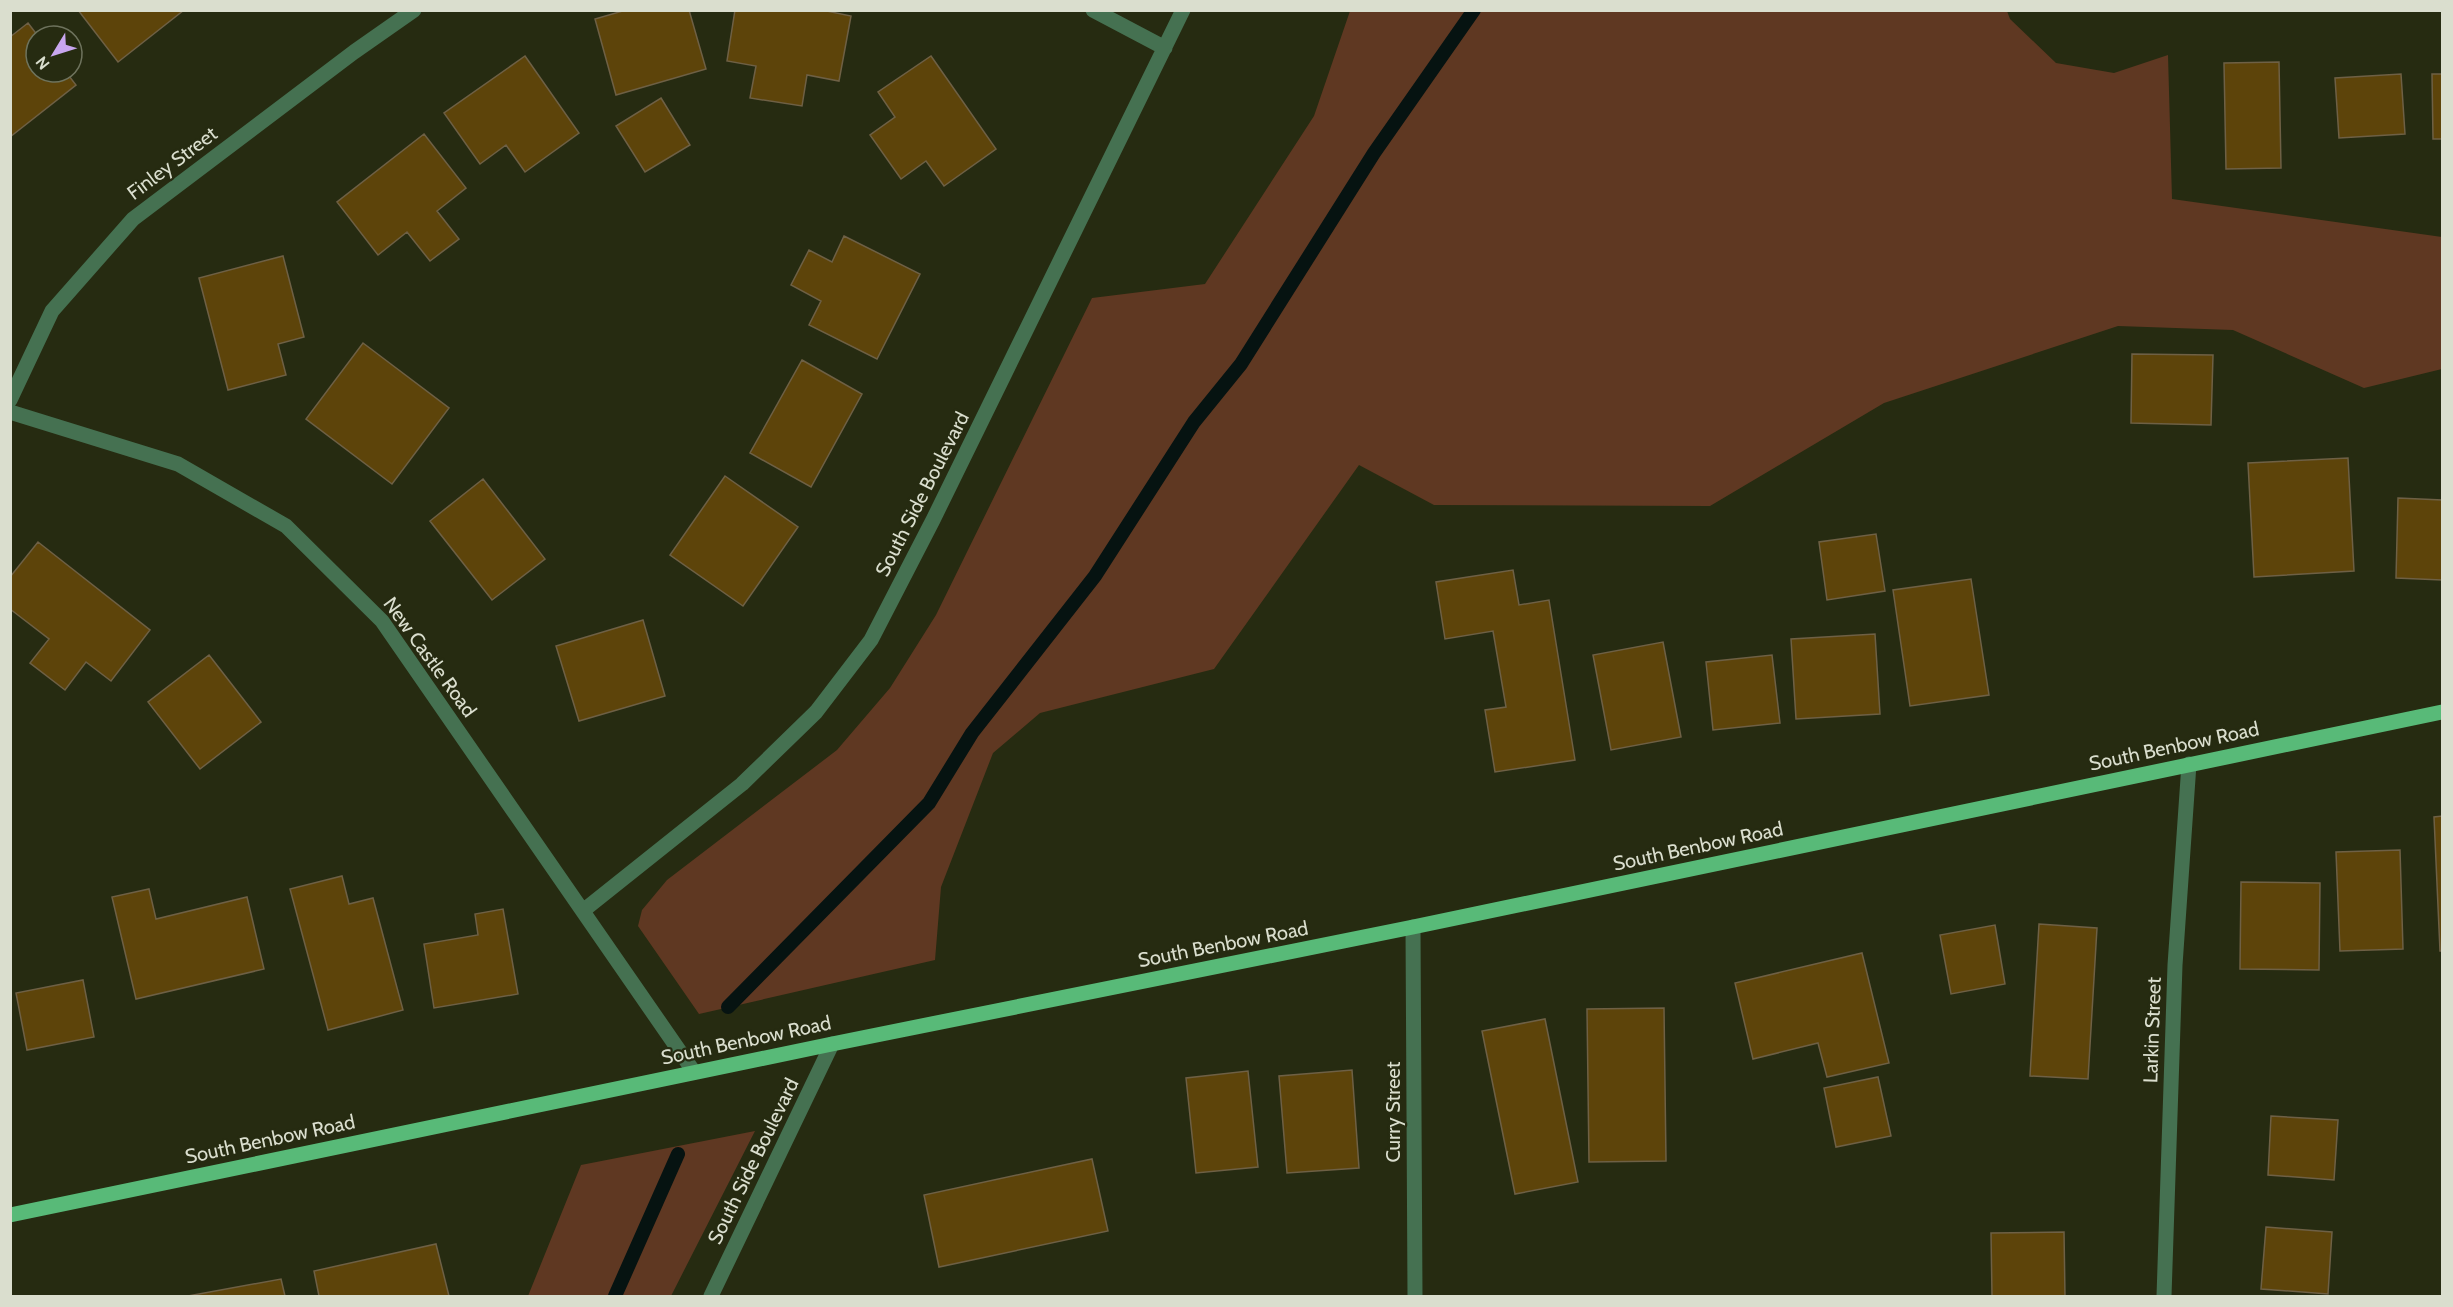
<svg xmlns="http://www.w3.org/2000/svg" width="2453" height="1307" viewBox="0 0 2453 1307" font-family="Cabin,sans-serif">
<rect width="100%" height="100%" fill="#262b11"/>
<!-- green -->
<path fill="#5f3822" d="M1350,11H2007L2010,19L2056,63L2114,73L2168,55L2172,199L2442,237V369L2364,388L2233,330L2118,326L1884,403L1710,506L1434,505L1359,465L1214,669L1040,713L993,753L941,887L935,960L699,1014L638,926L642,910L667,880L837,750L890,688L936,615L1092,298L1205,284L1314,116Z
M755,1131L671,1296H528L581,1165Z"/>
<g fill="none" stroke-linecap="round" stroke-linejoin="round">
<!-- stream -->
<path stroke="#061311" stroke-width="14" d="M728,1007L929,803L972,733L1095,576L1194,422L1241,364L1374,153L1474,10
M615,1296L678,1154"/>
</g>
<!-- building -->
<path fill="#5d440a" stroke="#6e6045" stroke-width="1.5" d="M78,10H184L118,62Z
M626,10H689L706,69L616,95L595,19Z
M735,10H822L851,16L839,81L807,75L802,106L750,98L756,66L727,61Z
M28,23L38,36L36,72H66L76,85L10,137V37Z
M525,56L579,133L525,172L506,145L480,164L444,113Z
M931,56L996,149L944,186L926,161L901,179L870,135L895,117L878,92Z
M2279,62L2281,168L2226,169L2224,63Z
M2401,74L2405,134L2339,138L2335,78Z
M2432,74H2442V139H2433Z
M661,98L690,145L645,172L616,126Z
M424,134L466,188L437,211L459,239L430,261L407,232L378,255L337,202Z
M844,236L920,274L877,359L809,325L821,301L791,285L809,250L832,262Z
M283,256L304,337L278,344L286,375L228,390L199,278Z
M363,343L449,408L392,484L306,419Z
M2132,354L2213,355L2211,425L2131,423Z
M802,360L862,394L811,487L750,453Z
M2348,458L2354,571L2254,577L2248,463Z
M725,476L798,527L743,606L670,555Z
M483,479L545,559L492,600L430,521Z
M2398,498L2442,500V580L2396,578Z
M1876,534L1885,591L1827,600L1819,542Z
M38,542L150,630L111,681L86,662L65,690L30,663L49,639L10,609V577Z
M1513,570L1519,605L1549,600L1575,760L1495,772L1485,710L1506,707L1493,631L1445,639L1436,582Z
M1971,579L1989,695L1910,706L1893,590Z
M643,620L665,696L579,721L556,646Z
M1875,634L1880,714L1796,719L1791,639Z
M1663,642L1681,737L1611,750L1593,655Z
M209,655L261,722L200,769L148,702Z
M1772,655L1780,723L1713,730L1706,662Z
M2442,816V951H2440L2434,817Z
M2400,850L2403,949L2340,951L2336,852Z
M342,876L349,904L373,898L403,1010L328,1030L290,889Z
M2241,882L2320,883L2319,970L2240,969Z
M149,889L156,919L247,897L264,969L136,999L112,897Z
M503,909L518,994L434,1008L424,944L478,935L475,914Z
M2039,924L2097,928L2088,1079L2030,1076Z
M1995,925L2005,984L1951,994L1940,935Z
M1862,953L1889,1063L1827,1077L1818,1043L1753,1059L1735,983Z
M83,980L94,1037L27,1050L16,993Z
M1664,1008L1666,1161L1589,1162L1587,1009Z
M1545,1019L1578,1182L1515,1194L1482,1031Z
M1352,1070L1359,1168L1287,1173L1279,1076Z
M1248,1071L1258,1167L1196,1173L1186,1078Z
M1878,1077L1891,1136L1836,1147L1824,1088Z
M2271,1116L2338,1120L2334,1180L2268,1175Z
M1092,1159L1108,1231L939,1267L924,1195Z
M2266,1227L2332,1232L2328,1294L2261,1289Z
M2064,1232L2065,1296H1992L1991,1233Z
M436,1244L449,1296H319L314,1271Z
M281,1279L285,1296H188Z"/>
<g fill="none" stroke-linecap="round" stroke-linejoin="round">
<!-- minor -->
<path stroke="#457151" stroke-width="15" d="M1093,10L1165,48
M10,400L52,311L133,219L354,52L414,10
M10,412L178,464L286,526L382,621L694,1072
M584,910L742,784L816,712L871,640L933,520L1183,10
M1413,927L1415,1296
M711,1296L832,1044
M2164,1296L2175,965L2189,764"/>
<!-- major -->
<path stroke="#58ba78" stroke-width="15" d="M10,1215L832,1044L1413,927L2442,712"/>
</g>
<g text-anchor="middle" stroke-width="4.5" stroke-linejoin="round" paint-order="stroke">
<!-- street labels -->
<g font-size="20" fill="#dadece" stroke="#262b11">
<text transform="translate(172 163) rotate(-37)" y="7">Finley Street</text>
<text transform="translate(922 494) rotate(-63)" y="7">South Side Boulevard</text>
<text transform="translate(430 657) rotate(54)" y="7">New Castle Road</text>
<text transform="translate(2174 746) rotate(-12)" y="7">South Benbow Road</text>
<text transform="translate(1698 846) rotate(-12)" y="7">South Benbow Road</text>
<text transform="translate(1223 944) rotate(-11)" y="7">South Benbow Road</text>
<text transform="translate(2152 1030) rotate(-88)" y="7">Larkin Street</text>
<text transform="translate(746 1040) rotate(-12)" y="7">South Benbow Road</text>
<text transform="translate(1393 1112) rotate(-90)" y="7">Curry Street</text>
<text transform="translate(270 1139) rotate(-12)" y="7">South Benbow Road</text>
<text transform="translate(753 1161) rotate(-64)" y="7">South Side Boulevard</text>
</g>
</g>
<!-- border -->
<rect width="2453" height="1307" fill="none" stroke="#dadece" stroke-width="24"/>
<!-- north arrow -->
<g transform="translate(54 54) rotate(232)"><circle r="28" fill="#262b11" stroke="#6e735d" stroke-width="1.5"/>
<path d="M0-4.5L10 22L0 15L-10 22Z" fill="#c8a6ef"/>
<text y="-9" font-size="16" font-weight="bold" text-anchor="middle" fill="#dadece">N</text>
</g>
</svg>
